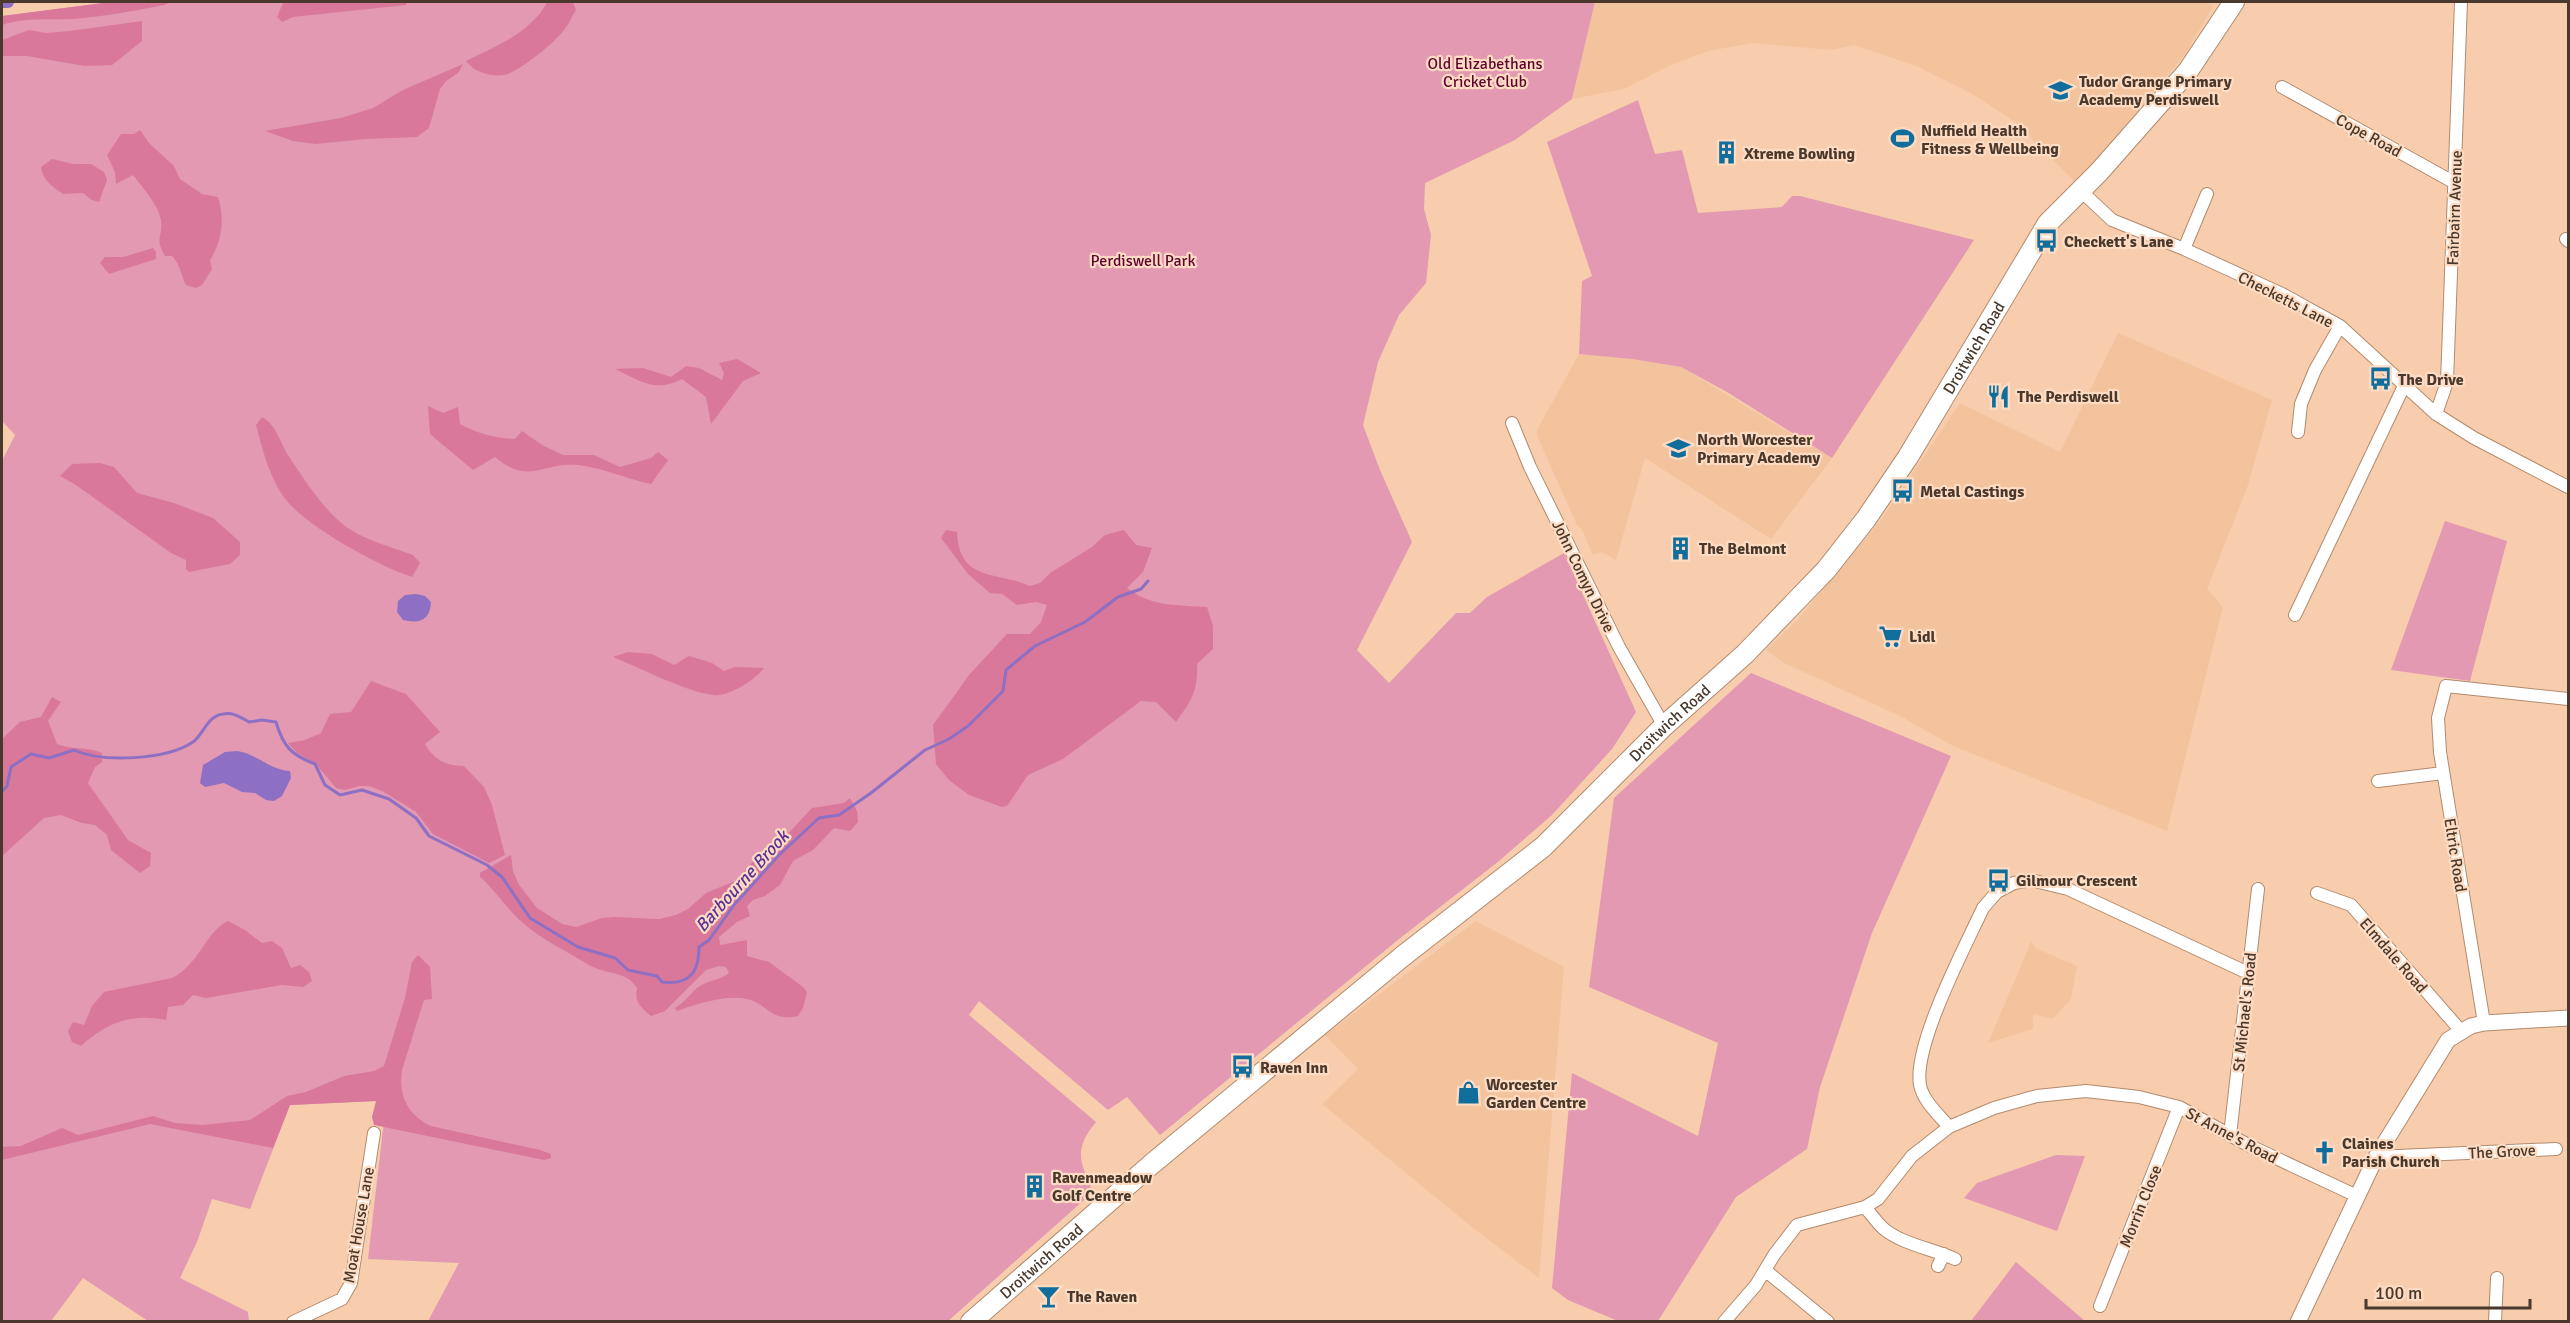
<svg xmlns="http://www.w3.org/2000/svg" width="2570" height="1323" viewBox="0 0 2570 1323" font-family="Signika,sans-serif">
<rect width="100%" height="100%" fill="#f7cdad"/>
<!-- built -->
<path fill="#f3c39e" d="M1595,2H2206L2213,6L2186,53L2105,151L2075,182L2014,121L1969,92L1916,66L1854,45L1832,50L1753,43L1708,51L1669,66L1624,89L1572,99Z
M2118,333L2272,400L2248,485L2207,589L2223,607L2167,831L1953,746L1902,717L1782,662L1766,650L1798,619L1881,520L1960,403L2060,452Z
M1579,354L1632,359L1681,367L1832,458L1771,539L1645,458L1616,560L1602,552L1593,555L1582,530L1577,525L1538,438L1537,430Z
M1476,921L1564,967L1539,1278L1473,1228L1322,1104L1358,1069L1325,1035Z
M2031,942L2037,949L2077,966L2071,999L2053,1019L2033,1014V1029L1988,1043Z"/>
<!-- green -->
<path fill="#e299b1" d="M111,2H1595L1572,99L1515,140L1425,183L1424,209L1431,235L1426,283L1399,315L1378,362L1363,425L1380,470L1412,542L1357,650L1389,683L1456,613H1470L1487,597L1564,553L1636,712L1612,749L1552,815L1499,861L1399,939L1160,1135L1127,1097L1108,1110L979,1001L969,1015L1096,1122C1073,1150 1080,1162 1093,1192L947,1322L428,1321L459,1263L368,1259L384,1120L376,1101L290,1105L250,1209L212,1199L197,1242L180,1278L248,1312L249,1321H148L83,1278L51,1321H2V461L15,435L2,421V16Z
M1638,100L1655,154L1682,150L1698,213L1782,207L1792,196H1800L1974,240L1832,458L1727,392L1681,367L1632,359L1579,354L1582,281L1592,276L1547,142Z
M2445,521L2507,541L2470,681L2391,670Z
M1751,673L1951,756L1872,933L1820,1087L1807,1149L1736,1197L1658,1321H1618L1568,1300L1552,1288L1572,1073L1698,1136L1718,1043L1589,987L1614,798Z
M2056,1155L2085,1156L2057,1231L1964,1198L1977,1183Z
M2016,1262L2085,1321H1971Z"/>
<!-- forest -->
<path fill="#da789b" d="M111,2H171L164,5C134,11 102,17 71,19C47,20 25,17 2,25V16Z
M287,2H407L406,5L293,17L282,22L277,17L283,3Z
M547,2H573L576,10C572,16 569,24 564,30C556,42 517,73 504,75C490,77 474,72 466,61C495,47 532,32 547,2Z
M142,21V41L112,65L85,66L27,56H2V40L29,30L46,33L70,31Z
M463,64L459,72L446,81L440,89L429,128L417,137L366,139L315,144L293,141L265,131L341,118L373,108L403,90Z
M140,130L150,144L174,166L180,179L202,194L218,197C225,219 222,241 210,260L212,269L202,285L196,288L186,285C181,275 180,264 172,256H165C154,236 163,239 161,220C158,204 143,188 133,175L116,184L115,172L107,155L121,134H134Z
M52,159L73,164H91L104,172L107,180L99,202L92,200L83,193L63,194C52,186 43,181 41,167Z
M153,248L156,252V259L109,274L100,263L105,257H123Z
M737,359L761,373L743,381L711,424L706,397L682,379C654,393 641,381 615,369L643,368L671,377L686,366L699,368L722,380L724,373L719,363Z
M428,406L443,413L458,407L460,424C477,433 494,438 515,439L522,431L542,445L563,455H594L620,467L651,458L658,452L668,460L651,484C626,479 604,468 578,465C540,462 530,486 495,457L473,470L430,434Z
M262,417C277,425 280,444 290,458C305,481 329,518 353,531C371,542 394,548 413,555L420,563L412,577C379,566 309,528 287,501C270,480 263,451 256,425Z
M100,463L114,467L137,493L174,503L213,518L240,542V555L230,564L189,572L186,569V560L171,553L76,485L60,476L72,464Z
M946,530L957,532C959,582 996,571 1030,586L1040,583L1050,573L1092,547L1105,535L1124,530L1136,545L1152,548L1143,572L1127,588C1152,607 1177,605 1207,607L1213,626V649L1197,664C1198,691 1192,700 1176,722L1156,702L1141,701L1063,759L1028,775L1007,806L1002,807L969,795L949,780L936,764L933,725L969,675L1007,634H1030L1041,622L1047,605L1036,602L1017,605L1002,594L990,593L968,574L941,538Z
M628,652L652,654L674,665L689,656L712,663L724,671L735,667L764,668C755,680 729,697 713,695C684,691 641,668 613,657Z
M371,681L406,694L440,732L425,744C434,760 446,766 464,766L484,787L492,805L505,855L489,863L433,834L416,812L384,792L369,786H359L345,790L336,788L315,763L297,753L288,743L305,740L321,733L330,714L351,712Z
M52,697L61,702L48,721L57,744C72,750 84,746 102,753V762L95,767L88,783L128,840L151,853L150,866L140,873L111,850L107,835L95,825L82,823L61,815L44,818L2,856V739L20,722L41,717Z
M850,798L857,811L858,822L850,831L834,828L813,850L793,861L780,885L765,896L753,900L747,906L750,916L737,922L719,937L720,945L747,940V956L769,962L803,987L807,992L803,1008L798,1016C771,1022 768,1004 747,999C728,994 695,1004 677,1011L675,1008C687,1000 688,996 697,988C706,980 720,981 729,973L726,967L719,966L706,970L665,1011L651,1016C641,1008 634,1002 637,988C626,970 606,975 589,965C566,951 541,939 522,922C507,909 496,891 480,877V873L511,855L513,871L519,885L537,908L562,924L576,927L602,918L615,917L659,919L676,915L688,909L706,893L735,881L769,844L782,840L812,808L844,803Z
M228,921L245,930L262,943L272,941L282,948L291,968L300,965L309,972L312,981L303,987L282,985L206,998L193,995L183,1005L168,1007L166,1020C131,1013 107,1022 81,1046L72,1042L68,1031L73,1022L84,1025L92,1006L104,992L172,978C200,964 205,932 228,921Z
M418,955L430,967L432,999L424,1000L402,1070C398,1096 408,1115 431,1126L540,1150L551,1154V1158L544,1160L374,1125L372,1117L376,1101L290,1105L273,1148L150,1124L2,1160V1147L21,1146L62,1128L78,1135L153,1116L175,1123L202,1125L250,1120L287,1096L306,1092L344,1076L374,1071L384,1066L405,998L412,962Z"/>
<!-- water -->
<path fill="#8d70c4" d="M416,594L425,596L431,602C430,620 420,624 403,620L397,612L398,601L405,595Z
M237,751C257,754 270,770 290,771L291,778L282,796L274,801L266,800L255,793L242,792L224,783L205,787L200,783L203,765L225,752Z"/>
<g fill="none" stroke-linecap="round" stroke-linejoin="round">
<!-- stream -->
<path stroke="#8d70c4" stroke-width="3" d="M2,792L7,786L11,767L31,754L49,758L74,750C103,763 166,760 193,742C204,734 207,716 223,714C233,712 240,717 249,722L262,720L276,722C283,746 291,755 315,764L325,785L340,795L362,790L389,799L416,818L429,836L487,865L502,877L530,918L578,947L615,958L628,970L657,976L662,982C688,985 699,974 699,947L709,940L734,905L779,855L819,818L839,815L871,793L925,750L949,739L968,726L1003,691L1006,670L1035,646L1085,622L1118,597L1141,589L1148,581"/>
<!-- canal -->
<path stroke="#8d70c4" stroke-width="12" d="M2,2H8"/>
<defs>
<path id="minor" d="M2282,87L2455,183
M2081,191L2112,220L2184,249L2282,294L2340,326L2436,414L2474,438L2568,487
M2566,239L2568,241
M2184,249L2207,194
M2436,414L2447,382L2461,2
M1512,423L1530,467L1619,647L1664,726
M2298,432L2301,404L2315,370L2340,326
M2295,615L2404,386
M2378,781L2443,773
M2317,893L2351,905L2461,1031
M2484,1023L2440,752L2438,718L2446,686L2568,699
M1949,1127C1939,1115 1923,1101 1920,1085C1913,1045 1965,947 1983,908L1997,892L2014,883L2031,880L2068,889L2248,973
M2230,1135L2258,889
M2376,1157L2556,1149
M1865,1207C1871,1214 1877,1223 1884,1229C1902,1244 1933,1249 1955,1259
M1938,1266L1944,1254
M1765,1270L1828,1322
M2100,1306L2179,1107
M293,1322L342,1299L351,1283L374,1133
M1724,1322L1756,1285L1774,1255L1797,1225L1865,1207L1878,1199L1912,1156L1949,1127L1994,1108L2037,1096L2086,1091L2139,1097L2179,1107L2248,1145L2357,1196
M2495,1322L2497,1278"/>
<path id="tertiary" d="M2298,1322L2376,1157L2448,1040L2471,1026L2484,1023L2568,1018"/>
<g id="primary">
<path id="s1" d="M971,1322L1153,1163L1403,956L1543,847L1664,726L1745,654L1795,602L1826,570L1866,519L1908,457L2048,223L2099,172L2188,71L2234,2"/>
</g>
</defs>
<!-- minor casing -->
<use href="#minor" stroke="#b28a6d" stroke-width="14"/>
<!-- tertiary casing -->
<use href="#tertiary" stroke="#b28a6d" stroke-width="17"/>
<!-- primary casing -->
<use href="#primary" stroke="#b28a6d" stroke-width="22"/>
<!-- minor -->
<use href="#minor" stroke="#fff" stroke-width="12"/>
<!-- tertiary -->
<use href="#tertiary" stroke="#fff" stroke-width="15"/>
<!-- primary -->
<use href="#primary" stroke="#fff" stroke-width="20"/>
</g>
<!-- icons -->
<defs>
<symbol id="school-bare" viewBox="-9 -9 18 18"><path d="M0-5L7-2L0 1L-7-2ZM-4 1L0 2.5L4 1V4Q0 6-4 4Z" fill="#106d9c" stroke="#fedcc3" stroke-width="2.5" paint-order="stroke"/></symbol>
<symbol id="stadium-bare" viewBox="-9 -9 18 18"><path d="M0-5a6.5 5 0 1 0 0 10a6.5 5 0 1 0 0-10ZM-3.5-1.8h7v3.6h-7Z" fill="#106d9c" stroke="#fedcc3" stroke-width="2.5" paint-order="stroke"/></symbol>
<symbol id="building-bare" viewBox="-9 -9 18 18"><path d="M-4-6H4V6H1V3H-1V6H-4ZM-2.5-4.3h1.7v1.8h-1.7ZM.8-4.3h1.7v1.8H.8ZM-2.5-1h1.7V.8h-1.7ZM.8-1h1.7V.8H.8Z" fill="#106d9c" stroke="#fedcc3" stroke-width="2.5" paint-order="stroke"/></symbol>
<symbol id="bus-bare" viewBox="-9 -9 18 18"><path d="M-5-6H5V4H4V6H2V4H-2V6H-4V4H-5ZM-3.5-4V0h7V-4ZM-3.5 1.2v1.5H-2V1.2ZM2 1.2v1.5H3.5V1.2Z" fill="#106d9c" stroke="#fedcc3" stroke-width="2.5" paint-order="stroke"/></symbol>
<symbol id="restaurant-bare" viewBox="-9 -9 18 18"><path d="M-5-6h1v4h1v-4h1v4h1v-4h1v5L-1.5 .5V6h-2V.5L-5-1ZM5-6V6H3V1.5H1.5Q1.5-4 5-6Z" fill="#106d9c" stroke="#fedcc3" stroke-width="2.5" paint-order="stroke"/></symbol>
<symbol id="supermarket-bare" viewBox="-9 -9 18 18"><path d="M-6-5.5h2.5l.6 2H6L4.5 2H-2.5L-4.4-4H-6ZM-1.5 3.2a1.3 1.3 0 1 0 .1 0ZM3 3.2a1.3 1.3 0 1 0 .1 0Z" fill="#106d9c" stroke="#fedcc3" stroke-width="2.5" paint-order="stroke"/></symbol>
<symbol id="shop-bare" viewBox="-9 -9 18 18"><path d="M-5-2.5h2.3a2.7 3.5 0 0 1 5.4 0H5L5.5 6h-11ZM-1.5-2.5h3a1.5 2.3 0 0 0-3 0Z" fill="#106d9c" stroke="#fedcc3" stroke-width="2.5" paint-order="stroke"/></symbol>
<symbol id="church-bare" viewBox="-9 -9 18 18"><path d="M-1.2-6h2.4v3.5h3.3v2.4h-3.3V6h-2.4V-.1h-3.3v-2.4h3.3Z" fill="#106d9c" stroke="#fedcc3" stroke-width="2.5" paint-order="stroke"/></symbol>
<symbol id="bar-bare" viewBox="-9 -9 18 18"><path d="M-6-5H6L.8 .8V4.5H3.5V6h-7V4.5H-.8V.8Z" fill="#106d9c" stroke="#fedcc3" stroke-width="2.5" paint-order="stroke"/></symbol>
</defs>
<g fill-rule="evenodd">
<use href="#school-bare" x="2044" y="74" width="33" height="33"/>
<use href="#stadium-bare" x="1886" y="122" width="33" height="33"/>
<use href="#building-bare" x="1710" y="136" width="33" height="33"/>
<use href="#bus-bare" x="2030" y="224" width="33" height="33"/>
<use href="#bus-bare" x="2364" y="362" width="33" height="33"/>
<use href="#restaurant-bare" x="1982" y="380" width="33" height="33"/>
<use href="#school-bare" x="1662" y="432" width="33" height="33"/>
<use href="#bus-bare" x="1886" y="474" width="33" height="33"/>
<use href="#building-bare" x="1664" y="532" width="33" height="33"/>
<use href="#supermarket-bare" x="1874" y="620" width="33" height="33"/>
<use href="#bus-bare" x="1982" y="864" width="33" height="33"/>
<use href="#bus-bare" x="1226" y="1050" width="33" height="33"/>
<use href="#shop-bare" x="1452" y="1076" width="33" height="33"/>
<use href="#church-bare" x="2308" y="1136" width="33" height="33"/>
<use href="#building-bare" x="1018" y="1170" width="33" height="33"/>
<use href="#bar-bare" x="1032" y="1280" width="33" height="33"/>
</g>
<g text-anchor="middle" stroke-width="4.5" stroke-linejoin="round" paint-order="stroke">
<!-- park labels -->
<g font-size="16" fill="#5f0331" stroke="#fedcc3">
<text x="1485" y="69">Old Elizabethans<tspan x="1485" dy="18">Cricket Club</tspan></text>
<text x="1143" y="266">Perdiswell Park</text>
</g>
<!-- poi labels -->
<g font-size="16" font-weight="bold" fill="#49382b" stroke="#fedcc3" text-anchor="start">
<text x="2079" y="87">Tudor Grange Primary<tspan x="2079" dy="18">Academy Perdiswell</tspan></text>
<text x="1921" y="136">Nuffield Health<tspan x="1921" dy="18">Fitness &amp; Wellbeing</tspan></text>
<text x="1744" y="159">Xtreme Bowling</text>
<text x="2064" y="247">Checkett's Lane</text>
<text x="2398" y="385">The Drive</text>
<text x="2017" y="402">The Perdiswell</text>
<text x="1697" y="445">North Worcester<tspan x="1697" dy="18">Primary Academy</tspan></text>
<text x="1920" y="497">Metal Castings</text>
<text x="1699" y="554">The Belmont</text>
<text x="1909" y="642">Lidl</text>
<text x="2016" y="886">Gilmour Crescent</text>
<text x="1260" y="1073">Raven Inn</text>
<text x="1486" y="1090">Worcester<tspan x="1486" dy="18">Garden Centre</tspan></text>
<text x="2342" y="1149">Claines<tspan x="2342" dy="18">Parish Church</tspan></text>
<text x="1052" y="1183">Ravenmeadow<tspan x="1052" dy="18">Golf Centre</tspan></text>
<text x="1067" y="1302">The Raven</text>
</g>
<!-- street labels -->
<g font-size="16" fill="#49382b" stroke="#fedcc3">
<text transform="translate(2369 135) rotate(29)" y="6">Cope Road</text>
<text transform="translate(2454 208) rotate(-88)" y="6">Fairbairn Avenue</text>
<text transform="translate(2286 299) rotate(27)" y="6">Checketts Lane</text>
<text dy="6" stroke="none"><textPath href="#s1" startOffset="1407">Droitwich Road</textPath></text>
<text transform="translate(1584 576) rotate(64)" y="6">John Comyn Drive</text>
<text dy="6" stroke="none"><textPath href="#s1" startOffset="921">Droitwich Road</textPath></text>
<text transform="translate(2456 855) rotate(81)" y="6">Eltric Road</text>
<text transform="translate(2394 955) rotate(49)" y="6">Elmdale Road</text>
<text transform="translate(2244 1012) rotate(-84)" y="6">St Michael's Road</text>
<text transform="translate(2232 1135) rotate(28)" y="6">St Anne's Road</text>
<text transform="translate(2502 1151) rotate(-3)" y="6">The Grove</text>
<text transform="translate(2140 1206) rotate(-68)" y="6">Morrin Close</text>
<text transform="translate(358 1225) rotate(-80)" y="6">Moat House Lane</text>
<text dy="6" stroke="none"><textPath href="#s1" startOffset="93">Droitwich Road</textPath></text>
</g>
<!-- water labels -->
<g font-size="18" font-style="italic" fill="#5b3196" stroke="#fedcc3">
<text transform="translate(742 881) rotate(-48)" y="6">Barbourne Brook</text>
</g>
</g>
<!-- border -->
<rect width="2570" height="1323" fill="none" stroke="#49382b" stroke-width="6"/>
<!-- scale -->
<path d="M2366 1299v9h164v-9" fill="none" stroke="#49382b" stroke-width="3"/>
<text x="2375" y="1299" font-size="18" fill="#49382b" stroke="#fedcc3" stroke-width="4.5" paint-order="stroke">100 m</text>
</svg>
